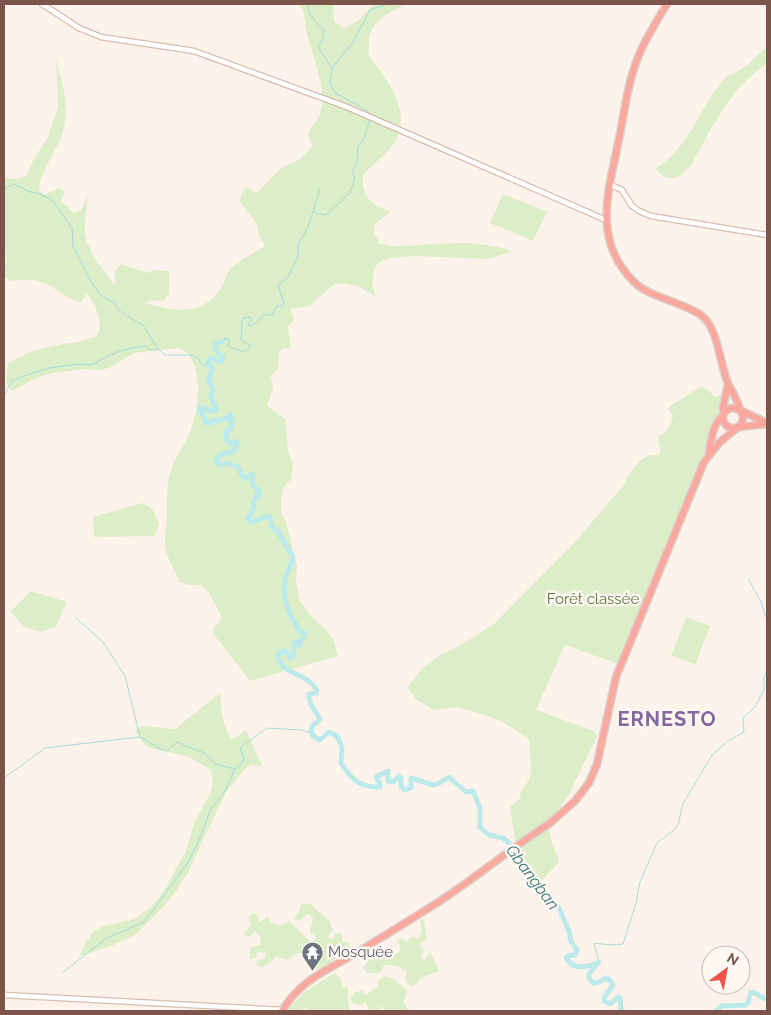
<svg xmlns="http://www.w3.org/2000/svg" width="771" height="1015" viewBox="0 0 771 1015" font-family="Raleway,sans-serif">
<rect width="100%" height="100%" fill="#fef3ea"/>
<!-- green -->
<path fill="#dceec7" d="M298,4H333L334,22L344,28L359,20L370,8L376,4H406C389,12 370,21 369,43C369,46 368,52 369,55C370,60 377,66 380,70C393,88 407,112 398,135C392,152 374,162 363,175C362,199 370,203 390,212L374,225L375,234L379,243L389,246C430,246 473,237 512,251L489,259L416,256L390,258L379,262L374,269L372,284L376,297L358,286L340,283L333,285L309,306L290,309L294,320L288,326C288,334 292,340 290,348H284L279,352L278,368L271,376L273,388L267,405C272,411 279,414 285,419L288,450L293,465L291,479L284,487L281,499V512L287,525L297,566L296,582L299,599L308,613L327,631L334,641L338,656L250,681L214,635L213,629L222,618L209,593L202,585H188L180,582C174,571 166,556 165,543C165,535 166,527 167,520C167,504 166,485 171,470C175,457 184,445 190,432C199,410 206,359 179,348L134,353L109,368L99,370L84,369L48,374L32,380L17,389L11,390L6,382L8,363C21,356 33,350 48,347C65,343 81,343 97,336C104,323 96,305 87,294L81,303C50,291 49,275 11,281L4,276L6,255L4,247V178L17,179L26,176L35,157L47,139L58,108L56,59C63,85 72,113 60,140C53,157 41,170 39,189L44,195L59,188L65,192L61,201L74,213L81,210L88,196C87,208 84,221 85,233C88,253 103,270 115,285C115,275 113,272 121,264L148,273L155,270L169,271V294L163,301L151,300L144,303C173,310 199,318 219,291C224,284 226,273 232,267C238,261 257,251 265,246L258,234V227L253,219L240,202L241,194L246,187L257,193L281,168L300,159L313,146L308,136C310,124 320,122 322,105C324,79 311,54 306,29C304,20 306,11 298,4Z
M767,48V63C753,74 739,86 729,101C721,111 715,123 708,134C700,148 691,174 673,178C666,180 661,174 656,170L657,167C690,148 699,107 724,79C730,73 740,72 747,65C754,59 758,53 767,48Z
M503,194L547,212L533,241L490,223Z
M702,386L716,397L728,391L714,441L618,664L565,645L536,710L594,731L597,736L570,793L548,824L551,840L559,862L535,888L517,867L515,840L510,807L520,798L521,791L529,780L531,767L529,740L502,721L478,713L457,707L433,710L416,699L408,688L411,682L424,667L440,655L461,645L494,624L576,541L622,487L632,470L642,459L650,455H659L661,450L658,443L659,436C668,431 671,426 673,416L668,409L670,406Z
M143,503L153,510L159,524L154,536L94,537L93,517Z
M31,591L67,602L56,626L41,632L23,626L11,611Z
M686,617L710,626L695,665L671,655Z
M220,693C222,698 220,699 221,704C221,715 225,730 231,739L237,737L246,730L262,766L251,765L245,769L226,792L187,874L176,891L164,906L135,935L111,946L79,957L85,943L93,932L103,926L135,919L152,906L163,892L185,853L194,823L211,792L213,781L211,770L187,756L150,748L144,744L135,730L143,726L175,729Z
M301,904H310L329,920L333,930L328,937L333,939L334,934L342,933V941L349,943L351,954L334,959L329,966L319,970L315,966H307L302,953L296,954L287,960L275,956L273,961L262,967L256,965L258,960L265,958L266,953L258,952L255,958L250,959L249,949L261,944L260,936L255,931L249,937L243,933L252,924L248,918L251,914H256L260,923L267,916L271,923L281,925L289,921L312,943L316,937L310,932L313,917L308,914L300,920H294L300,909Z
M424,919L427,937L420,945L424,951L420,957L425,960L430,952L439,971L421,978L414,986L408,984L405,978L407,971L397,966L384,965L380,973H367L363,967L374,955L379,957L390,949L396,954L401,950L397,940L402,938L406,942L412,936L418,939L422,931L420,920Z
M335,973L340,978L343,986L348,988V998L350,1011H311L305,1008C299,1011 295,1013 289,1009L304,992Z
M386,976L394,979L407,990L404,1002L409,1011H386L381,1006L378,1011H368L369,1008L365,1002L362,1005L354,1004L350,1000L354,993L362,990L366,995L377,987L378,980Z"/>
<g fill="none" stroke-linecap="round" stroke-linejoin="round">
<!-- stream -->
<path stroke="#a2dcdd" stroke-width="1" d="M307,4L310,15L324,30L323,39L318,46L332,69L330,83L335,93L368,111V114
M332,68L352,44L370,10L388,4
M4,189L14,184L30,192L38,193L52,200L72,228L73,246L91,282L101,295L113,302L122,313L143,325L158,349L165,355H191L196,357L203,365H208
M313,212L324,215L329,213L350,192L355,178L352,173L357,162L358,146L364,139L370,120
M224,341L225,338L229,340L228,346C237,350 244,355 251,346L241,340L242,321L244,318L250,317L252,320L248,323V326C256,325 258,320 263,315H272L277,306H281L284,303L278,285L288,277L294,265L298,256V245L308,227L320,190
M4,396L11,382L21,377L49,368L80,364L92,365C113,353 121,349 146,346L150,350L158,349
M749,580L761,602L767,620
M76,618L103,642L125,676L140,737
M167,751L177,742L204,753L215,764L235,769
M4,778L45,748L140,737L164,751
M599,962L594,943C602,944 615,946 623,944L636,903L640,882L657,843L675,829L678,825L683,804L712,755L728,741L744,732L743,718L755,707L764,689V678L767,671
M62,973L107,938L144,922L187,864L200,838L211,808L223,795L235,769L243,762L244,757L240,750L241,747L267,728L301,730L311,733"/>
<!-- river -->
<path stroke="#bceaea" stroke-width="5" d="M223,341L215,344C214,352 219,352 223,357L221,362L211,358L207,364L212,367L209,381L213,389L211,397L216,409L213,411L201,408L199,410L204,416L206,423H210L213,420L218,421L224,418L228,420L229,415L232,416L231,428L227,430L226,439L230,444L235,441L238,443L232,453L229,452L220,455L216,461L220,465L226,463L238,467L244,479L251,474L253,475L252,484L260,493L253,501L254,508L248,519L252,522L267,516L271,519V526L278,532L293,557C292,565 288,569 286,576C280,600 289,612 300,632L305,633L300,645H297V641L294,642L293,657L290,658L286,651L279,652L278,658C284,676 306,672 317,690L316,693L309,694C309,705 315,710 320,719C316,726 308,723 313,736L320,740L329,732L337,736L342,747L341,763C351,779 360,788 380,787V784L376,777L388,771V781L393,782L399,776L401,778V786L405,790L411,788V778L433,785L438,784L449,777L466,792L473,791L480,808V827L489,835L503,838L507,841L516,850L519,863L536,882L541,885L545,893L553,899L559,908L570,934V940L577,950L575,955L568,956L566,958C573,971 588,967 599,962L589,974V978L593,983C600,984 602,977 609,979L613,985L604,998V1001L610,1004L618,997L620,998L621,1009L623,1011
M716,1011L722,1006L746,1005L748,1003L751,992H753L767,1000"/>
<defs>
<path id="secondary" d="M42,4L79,28L101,37L194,51L347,107L606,220
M609,184L622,190L632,206L639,211L651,216L767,235
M4,995L283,1010"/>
<path id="highway" d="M667,4C654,26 640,47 633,72C626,93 624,116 619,139C609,190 591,239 634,282C650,298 684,302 702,316C718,328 720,365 728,383C732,392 738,400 740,410L767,423
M723 418a10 10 0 1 1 20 0a10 10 0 1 1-20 0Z
M724,413L723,408L728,384
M740,427L767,424
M709,452C711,441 713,422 723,416
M282,1011C301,979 326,971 356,953C384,936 412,919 440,901C477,877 511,848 549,824L575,801L589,783L597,764L616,677L704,462L720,442L737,428"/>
</defs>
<!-- secondary casing -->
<use href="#secondary" stroke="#dabcb0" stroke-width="7"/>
<!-- highway casing -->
<use href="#highway" stroke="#dacfcc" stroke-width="9"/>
<!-- secondary -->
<use href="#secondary" stroke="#fff" stroke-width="4.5"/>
<!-- highway -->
<use href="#highway" stroke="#fba89e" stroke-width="6"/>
</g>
<!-- icons -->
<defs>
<symbol id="temple-pin" viewBox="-11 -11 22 30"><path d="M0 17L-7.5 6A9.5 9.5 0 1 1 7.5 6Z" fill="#6b7280" stroke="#fff8f2"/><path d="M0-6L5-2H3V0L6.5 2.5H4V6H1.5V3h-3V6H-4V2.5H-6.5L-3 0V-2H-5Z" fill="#fff"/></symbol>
</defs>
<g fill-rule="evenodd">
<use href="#temple-pin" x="300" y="940" width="25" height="34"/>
</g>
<g text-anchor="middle" stroke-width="5" stroke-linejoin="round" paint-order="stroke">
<!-- park labels -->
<g font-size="15" fill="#5a7c3e" stroke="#fff8f2">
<text x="593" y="604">Forêt classée</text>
</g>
<!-- worship labels -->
<g font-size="15" fill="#5b616d" stroke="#fff8f2" text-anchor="start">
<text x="328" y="957">Mosquée</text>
</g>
<!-- water labels -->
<g font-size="16" font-style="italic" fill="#39797a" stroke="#fff8f2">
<text transform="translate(533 877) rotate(53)" y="6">Gbangban</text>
</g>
<!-- district labels -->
<g font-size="20" font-weight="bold" letter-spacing="1" fill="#83679e" stroke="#fff8f2">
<text x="667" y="726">ERNESTO</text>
</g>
</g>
<!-- border -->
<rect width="771" height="1015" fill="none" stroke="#7c544a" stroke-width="10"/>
<!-- north arrow -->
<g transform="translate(726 970) rotate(32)"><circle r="24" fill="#fff8f2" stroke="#cbb6af"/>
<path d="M0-4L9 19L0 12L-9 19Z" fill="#ef5449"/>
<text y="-8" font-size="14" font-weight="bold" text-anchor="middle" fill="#7c544a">N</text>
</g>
</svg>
